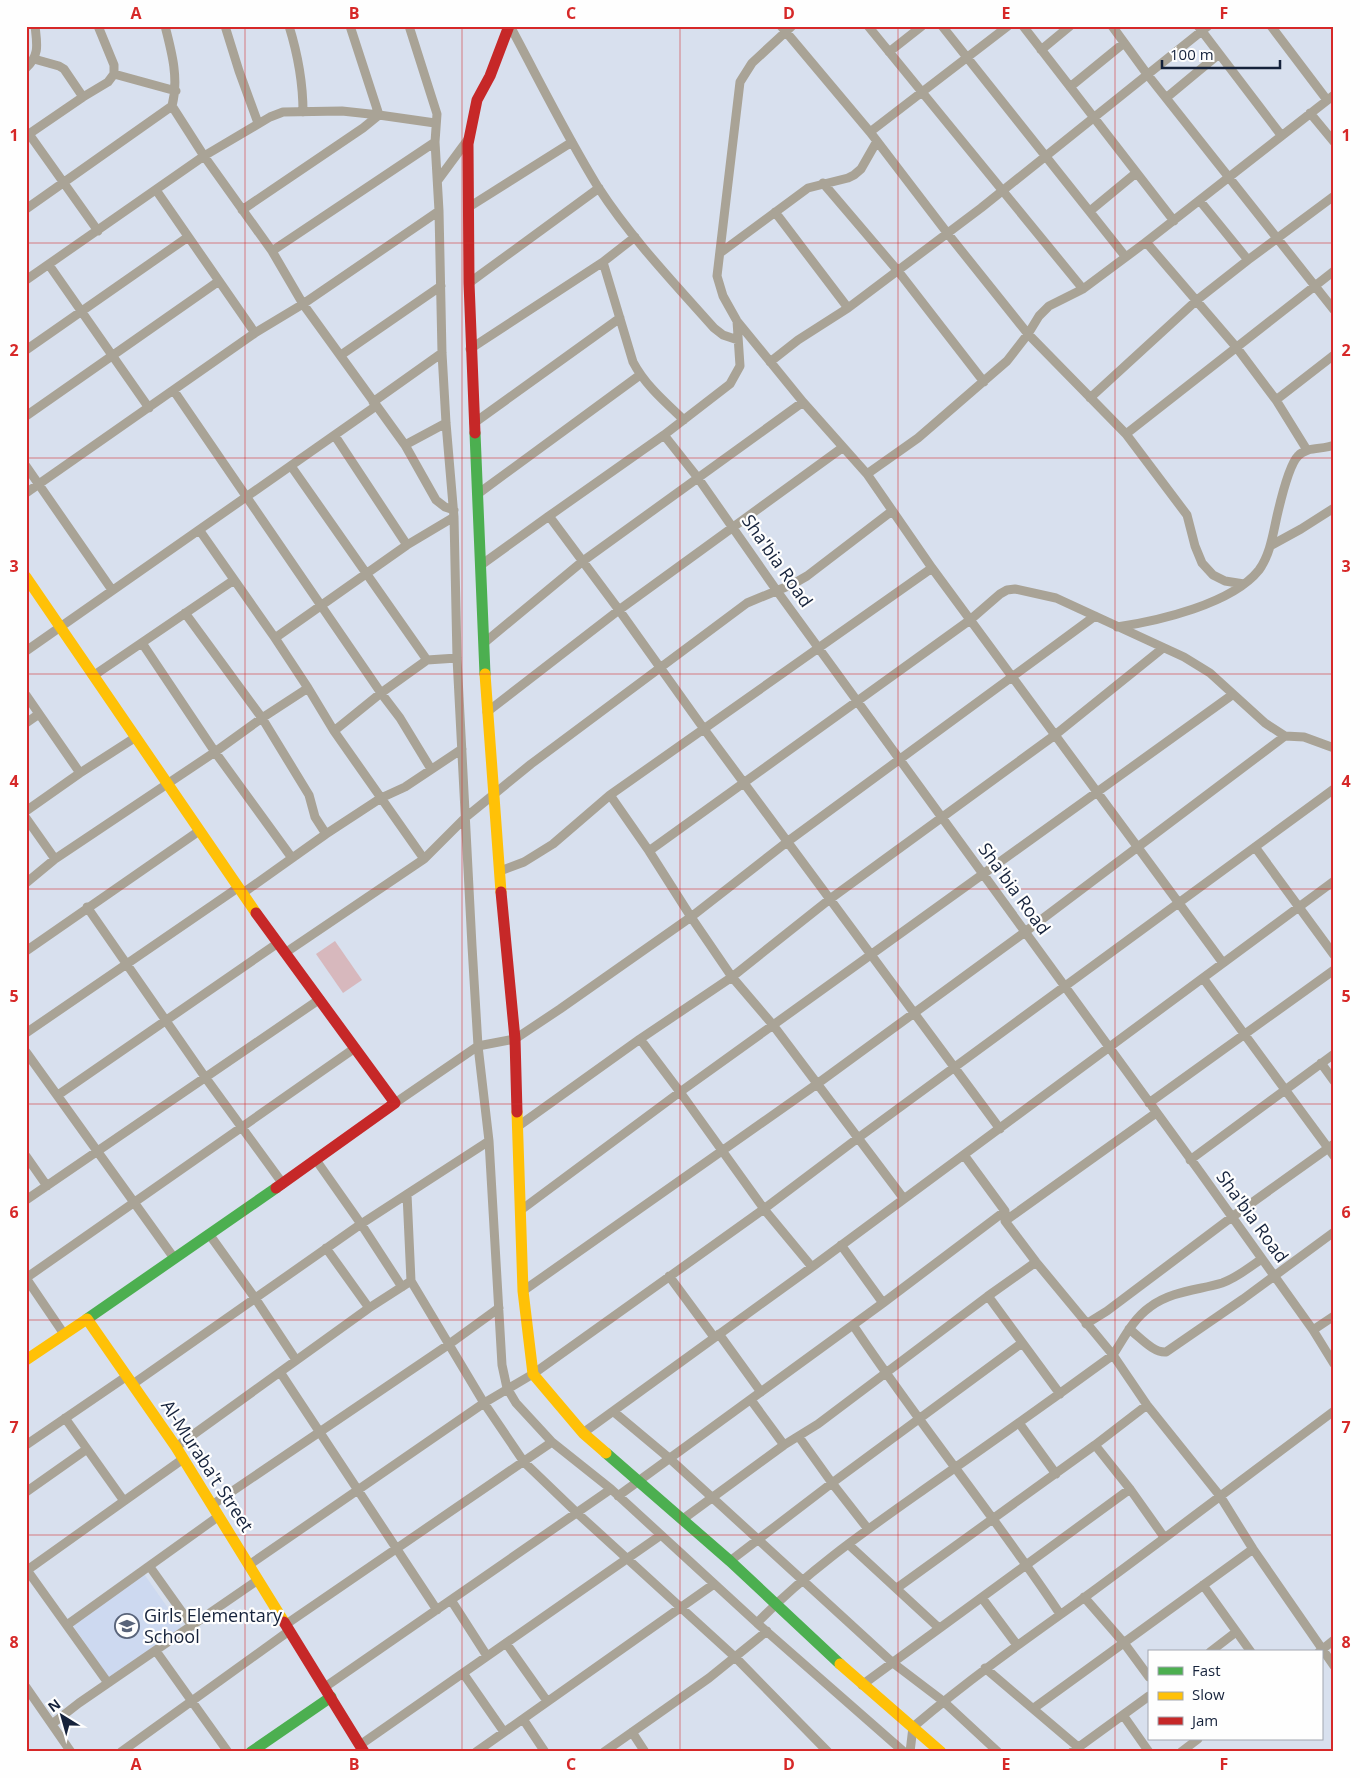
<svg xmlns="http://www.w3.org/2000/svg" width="1360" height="1778" viewBox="0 0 1360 1778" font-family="'Open Sans',sans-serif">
<rect width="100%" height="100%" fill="#d8e0ee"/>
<!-- built -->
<path fill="#cdd9f0" d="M144,1574L182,1628L109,1678L72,1624Z"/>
<!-- pitch -->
<path fill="#d7b8bd" d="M335,941L362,980L343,993L316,954Z"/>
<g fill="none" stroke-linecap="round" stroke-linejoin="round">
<!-- street -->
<path stroke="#a9a396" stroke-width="9" d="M225,26L239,71L258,123
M289,26C298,55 303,82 303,112
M350,26L379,115L435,123
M409,26L437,114L435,142L439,211L442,353L446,423L454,517L457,658L472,946L478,1046L489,1141L502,1365L507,1388L516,1403L552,1442L611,1489L757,1623L904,1752
M510,26C539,80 566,135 598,187C631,238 674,283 714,328L723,335L738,340
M781,26L870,132L948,234L1028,334L1126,434
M792,26L752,63L740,82L717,276L723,296L737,321L803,402L867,474L932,568L1223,963
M868,26L1083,289
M942,26L1125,256
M1023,26L1174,221
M1112,26L1147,74L1334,310
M1198,26L1281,135
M1271,26L1327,100
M1041,50L1070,26
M889,52L922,26
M34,59L59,66L64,69L83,97
M26,68C40,55 37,44 35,26
M114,74L176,91
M1070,87L1124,43
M1166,98L1219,54
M172,106L204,156L272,251L303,304L405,445L436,500L445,507L454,510
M1310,113L1334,142
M870,132L1008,26
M29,134L98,231
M26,136L83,97L108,82L114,74V65L98,26
M438,180L469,138
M823,183L898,271L984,382
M156,190L255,333
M1200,201L1248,260
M469,207L572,142
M26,209L172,106C179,79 172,53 165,26
M1090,211L1136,173
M775,212L848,308
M1146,242L1237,348L1276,400L1307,450
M272,251L435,142
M720,253L808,188L848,178L854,175L861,169L877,141
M603,262L635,237
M49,265L149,408
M26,280L204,156L270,117L283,112L342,111L379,115L363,128L242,210
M469,283L599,188
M470,349L603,262L633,362C645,385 665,402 684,420
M26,350L188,237
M341,355L441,286
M770,362L798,340L848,308L981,208L1208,26
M174,391L381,693L400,718L431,769
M1090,398L1197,300L1248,260L1334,196
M1276,400L1334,355
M373,402L442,353
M26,416L219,281
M474,423L620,318
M664,435L698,478L777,591L1200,1172L1313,1330L1334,1364
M335,436L407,545
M405,445L446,423
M26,466L112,590
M291,466L427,660
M867,474L918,438L1007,361L1028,334L1039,316L1049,306L1083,289L1146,242L1334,95
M26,493L255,333L303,304L439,211
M479,493L640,375
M549,516L619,610L704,729L1000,1129
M200,531L275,638L308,688L334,731L424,859
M1270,546L1301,529L1334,508
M481,565L549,516L664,435L730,384L740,366L737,321
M1244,584L1225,581L1213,575L1202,563L1195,546L1187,515L1126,434L1334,271
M185,613L262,718L309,795L315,817L326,834
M1117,627C1158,621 1232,604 1259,570C1270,555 1273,534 1277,516C1280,503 1289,465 1298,456C1307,446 1323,450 1334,445
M275,638L407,545L454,517
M142,643L215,752L292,858
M484,643L583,561L803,402
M26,651L376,406
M93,676L234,580
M26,695L80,773
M487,712L619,610L842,448
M26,723L39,714
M334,731L381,693L427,660L457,658
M610,795L649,851L691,917L732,977L773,1025L904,1199
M26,811L80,773L136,737
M26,818L55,859
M1255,847L1334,955
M649,851L970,620L1000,594L1007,590L1015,589L1056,598L1184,657L1210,673L1265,723L1285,736L1304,737L1334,748
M500,871L524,862L553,844L610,795L932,568
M26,883L55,859L215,752L262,718L308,688
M243,893L326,834L381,798L405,787L462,749
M87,907L205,1077L283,1184
M26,951L199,831
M285,953L424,859L466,817L531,764L747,603L793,584L807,576L892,511
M1203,978L1334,1156
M26,1033L239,887
M640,1039L680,1092L764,1209L812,1267
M26,1052L174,1258
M1321,1063L1334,1081
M58,1095L278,943
M395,1103L478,1046L515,1039L560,1009L691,917L787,842L1095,616
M1149,1103L1334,970
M517,1127L640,1039L732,977L830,899L1055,735L1163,648
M964,1155L1005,1211V1221L1036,1262L1113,1355L1147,1405L1220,1496L1253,1549L1334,1666
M26,1156L47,1186
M316,1160L361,1224L402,1287
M1190,1160L1334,1054
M407,1194L411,1281L484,1403L524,1462L576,1512L735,1657L828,1752
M26,1200L320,999
M521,1210L680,1092L1232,695
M1005,1221L1156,1113
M209,1234L255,1298L296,1360
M841,1245L883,1303
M326,1248L369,1308
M669,1276L714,1337
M26,1278L355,1048
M26,1278L64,1334
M523,1291L817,1084L1025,932L1285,736
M988,1296L1060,1394
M1086,1324L1107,1311L1232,1217L1334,1144
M853,1325C919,1424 994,1515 1060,1614
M1129,1329C1140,1337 1153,1353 1166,1352L1243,1299L1334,1232
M1313,1330L1334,1316
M719,1334L761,1392
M280,1372L437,1610
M133,1384L361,1224L489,1141
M751,1400L784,1445
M614,1412L669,1458L893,1663L943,1701L998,1752
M65,1418L124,1501
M1019,1423L1056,1474
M583,1433L812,1267L1334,881
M799,1437L832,1483L868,1529
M26,1445L127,1376
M1095,1445L1130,1489L1164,1537
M176,1447L369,1308L411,1281
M26,1492L87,1449
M618,1496L883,1303L1005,1211
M212,1505L448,1345L499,1308
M683,1519L784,1445L818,1424L988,1296L1036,1262
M848,1544L939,1628
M730,1561L832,1483L1022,1343
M249,1565L484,1403L533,1374L764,1209L858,1138L1334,789
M150,1567L192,1626
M27,1570L108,1683
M26,1571L183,1459
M1203,1585L1251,1652
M897,1588L1095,1445L1147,1405
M1084,1597L1124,1643L1149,1677
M982,1598L1017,1645
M451,1600L487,1656
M757,1623C810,1568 874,1525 936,1481C995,1440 1054,1398 1113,1355C1124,1338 1133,1319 1150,1307C1171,1291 1199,1290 1222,1283C1237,1278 1249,1267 1262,1259
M67,1625L219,1516
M285,1625L552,1442
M506,1643L547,1701
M156,1651L228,1752
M1210,1652L1236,1632
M1319,1652L1334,1640
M985,1668L1078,1747
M463,1673L504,1732
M862,1685L1130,1489
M26,1687L71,1752
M325,1687L611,1489
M1034,1708L1253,1549
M1123,1715L1149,1752
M523,1719L545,1752
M52,1724L79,1703L258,1580
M632,1732L645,1752
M360,1745L661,1535
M121,1752L289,1631
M476,1752L714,1584
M604,1752L709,1678L767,1631
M910,1752L913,1727C968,1680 1026,1639 1085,1597C1168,1536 1251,1473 1334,1411
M1072,1752L1149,1696
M1181,1752L1198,1739"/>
<!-- fast -->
<path stroke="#4caf50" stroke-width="11" d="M475,433L485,674
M87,1319L276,1188
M606,1453L730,1561L840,1664
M251,1752L331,1697"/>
<!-- slow -->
<path stroke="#ffc107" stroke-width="11" d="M26,577L256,913
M485,674L501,892
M517,1112L523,1291L533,1374L583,1433L606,1453
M26,1360L87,1319L176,1447L284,1622
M840,1664L941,1752"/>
<!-- jam -->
<path stroke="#c62828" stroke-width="11" d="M475,433L469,283L468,144L477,100L490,76L509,26
M501,892L515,1039L517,1112
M256,913L395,1103L276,1188
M284,1622L364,1752"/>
</g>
<!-- grid -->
<path fill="none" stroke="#d62828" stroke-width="1" stroke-opacity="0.55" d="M245,26V1752M462,26V1752M680,26V1752M898,26V1752M1115,26V1752M26,243H1334M26,458H1334M26,674H1334M26,889H1334M26,1104H1334M26,1320H1334M26,1535H1334"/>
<!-- icons -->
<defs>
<symbol id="school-ring" viewBox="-11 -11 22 22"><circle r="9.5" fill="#fefefe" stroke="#59647a" stroke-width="1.5"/><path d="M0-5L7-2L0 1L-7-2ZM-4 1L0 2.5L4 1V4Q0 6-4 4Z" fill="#59647a"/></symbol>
</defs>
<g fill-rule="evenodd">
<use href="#school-ring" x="113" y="1612" width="28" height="28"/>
</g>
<g text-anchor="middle" stroke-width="4.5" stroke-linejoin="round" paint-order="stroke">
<!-- street labels -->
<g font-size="18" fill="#15223b" stroke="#fefefe">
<text transform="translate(777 561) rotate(55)" y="6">Sha'bia Road</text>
<text transform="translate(1014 889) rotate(54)" y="6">Sha'bia Road</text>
<text transform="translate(1252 1217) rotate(54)" y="6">Sha'bia Road</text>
<text transform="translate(207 1466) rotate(57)" y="6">Al-Muraba't Street</text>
</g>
<!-- poi labels -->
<g font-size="18" fill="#15223b" stroke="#fefefe" text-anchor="start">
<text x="144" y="1622">Girls Elementary<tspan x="144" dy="21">School</tspan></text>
</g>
</g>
<!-- border -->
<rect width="1360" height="1778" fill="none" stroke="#fefefe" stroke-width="55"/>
<!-- legend -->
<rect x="1148" y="1650" width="175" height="90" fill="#fefefe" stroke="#a1a6b0"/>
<rect x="1158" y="1667" width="25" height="8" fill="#4caf50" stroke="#a1a6b0"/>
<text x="1192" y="1676" font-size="15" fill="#15223b">Fast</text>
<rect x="1158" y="1692" width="25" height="8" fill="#ffc107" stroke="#a1a6b0"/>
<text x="1192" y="1700" font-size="15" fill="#15223b">Slow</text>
<rect x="1158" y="1717" width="25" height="8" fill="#c62828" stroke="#a1a6b0"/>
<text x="1192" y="1726" font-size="15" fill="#15223b">Jam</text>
<!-- north arrow -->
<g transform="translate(62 1716) rotate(323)" stroke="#fefefe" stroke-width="4" paint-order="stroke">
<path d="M0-4L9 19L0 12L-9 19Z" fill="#15223b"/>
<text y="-8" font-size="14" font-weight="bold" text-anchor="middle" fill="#15223b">N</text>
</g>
<!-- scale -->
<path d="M1162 60v8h118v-8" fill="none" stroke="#15223b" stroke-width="2.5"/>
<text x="1170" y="60" font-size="15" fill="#15223b" stroke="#fefefe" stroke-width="4" paint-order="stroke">100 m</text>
<rect x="28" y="28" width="1304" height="1722" fill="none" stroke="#d62828" stroke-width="2"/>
<g font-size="16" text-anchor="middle" font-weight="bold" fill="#d62828">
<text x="136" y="19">A</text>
<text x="354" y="19">B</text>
<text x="571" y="19">C</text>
<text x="789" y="19">D</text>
<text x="1006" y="19">E</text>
<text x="1224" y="19">F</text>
<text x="14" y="141">1</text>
<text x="1346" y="141">1</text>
<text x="14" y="356">2</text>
<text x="1346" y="356">2</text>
<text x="14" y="572">3</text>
<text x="1346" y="572">3</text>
<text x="14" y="787">4</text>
<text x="1346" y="787">4</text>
<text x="14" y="1002">5</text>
<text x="1346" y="1002">5</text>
<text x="14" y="1218">6</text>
<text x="1346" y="1218">6</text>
<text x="14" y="1433">7</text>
<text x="1346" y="1433">7</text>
<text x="14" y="1648">8</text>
<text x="1346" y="1648">8</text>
<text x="136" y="1770">A</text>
<text x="354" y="1770">B</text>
<text x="571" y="1770">C</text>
<text x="789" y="1770">D</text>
<text x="1006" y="1770">E</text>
<text x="1224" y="1770">F</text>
</g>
</svg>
